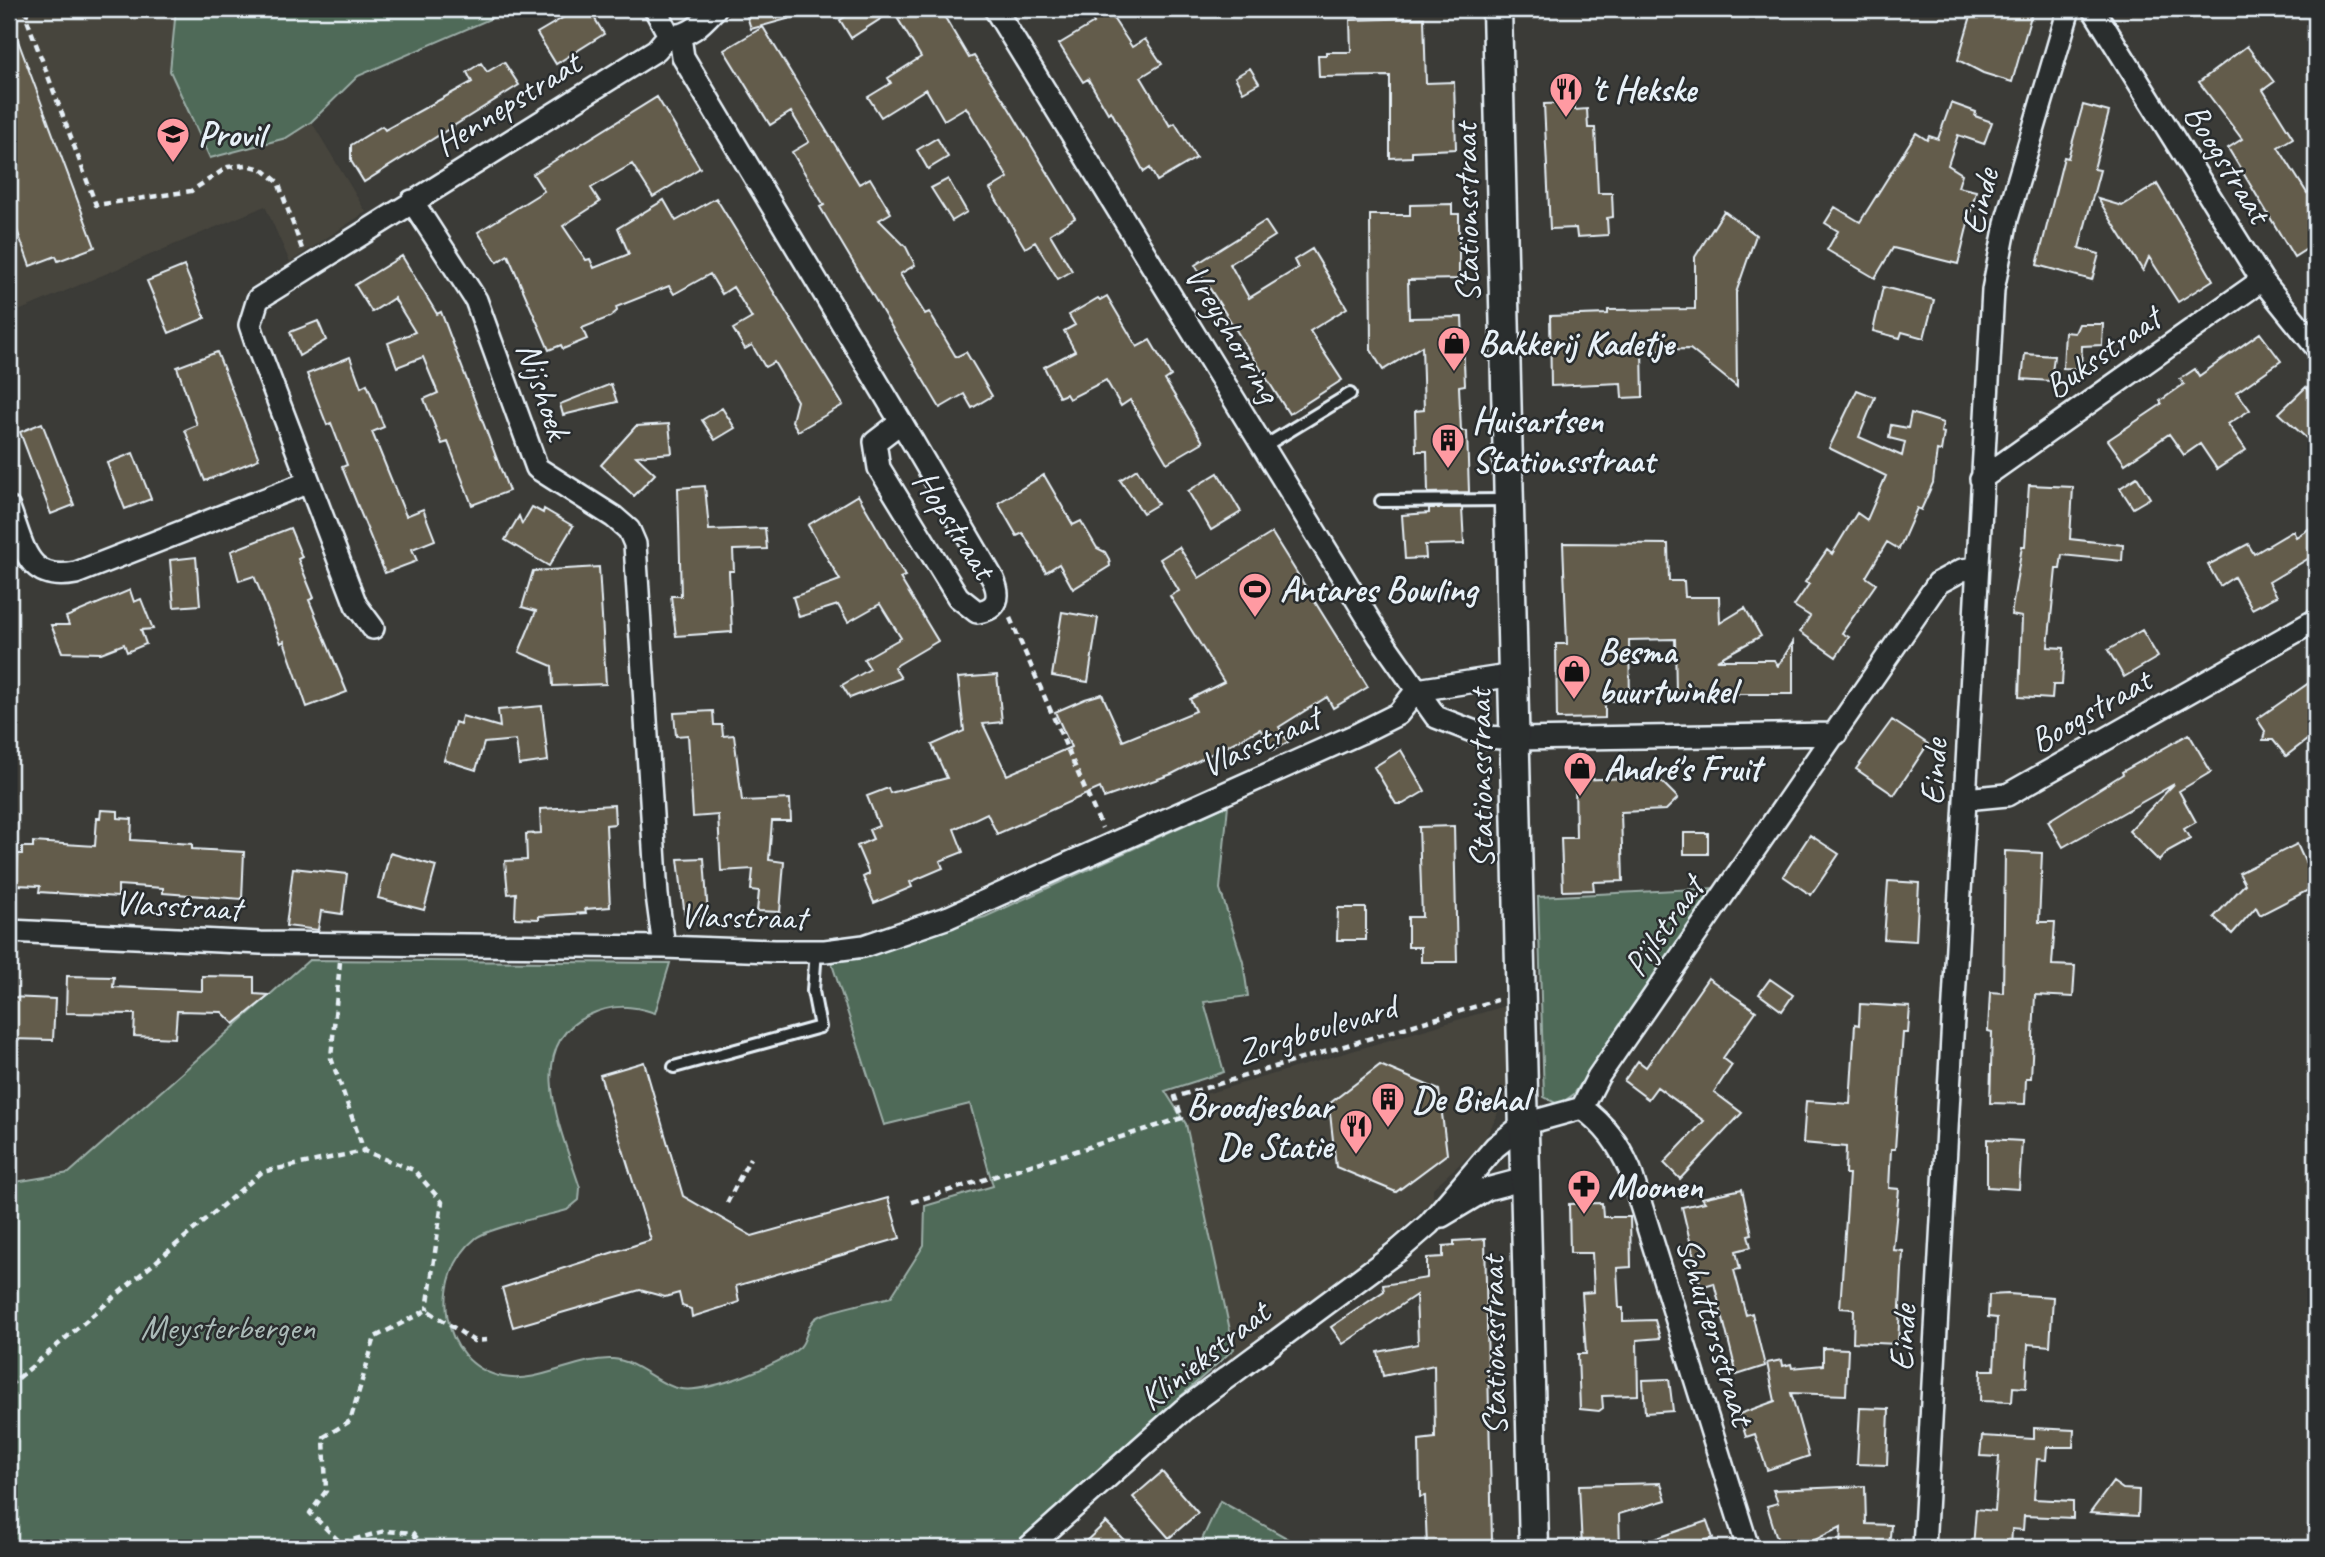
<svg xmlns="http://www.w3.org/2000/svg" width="2325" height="1557" viewBox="0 0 2325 1557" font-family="Caveat,sans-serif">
<rect width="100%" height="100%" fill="#3b3b37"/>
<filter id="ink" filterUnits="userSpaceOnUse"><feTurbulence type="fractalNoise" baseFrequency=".0143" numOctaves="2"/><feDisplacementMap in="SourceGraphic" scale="14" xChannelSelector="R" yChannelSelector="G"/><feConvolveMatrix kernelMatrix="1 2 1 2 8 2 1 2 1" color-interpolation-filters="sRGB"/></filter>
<g filter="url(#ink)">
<!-- built -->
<path fill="#47453d" d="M9,9H496L497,16L358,76L311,121L366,212L290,262L265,206L9,315Z
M1505,1006L1507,1086L1496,1118L1482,1144L1433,1188V1199L1396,1235L1228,1365L1225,1364L1234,1348L1186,1124L1199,1120L1192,1098Z"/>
<!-- green -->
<path fill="#506a58" stroke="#9caea8" stroke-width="2" d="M176,9H496L497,16L358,76L311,122L286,138L210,158L170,71Z
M1228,805L1220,889L1243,962L1248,996L1204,1002L1224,1072L1165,1091L1186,1124L1234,1349L1010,1548H9V1183L69,1173L309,960L670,963L655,1013C631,1005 612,1004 589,1015C520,1046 564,1137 580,1188L579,1200L567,1210C549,1215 488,1228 476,1238C429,1276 438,1364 503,1377C540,1384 576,1357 613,1359C638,1361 657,1385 681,1389C707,1393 781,1365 800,1347C808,1339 806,1322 819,1316C841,1307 868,1303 891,1297L924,1245L925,1206L993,1186L970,1104L884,1125L831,961L985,917Z
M1715,888L1574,1094L1559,1105L1544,1097L1538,897Z
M1220,1501L1305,1548H1198Z"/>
<!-- building -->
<path fill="#645c4c" stroke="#e8f1f8" stroke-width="2" d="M578,9H589L604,34L556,64L537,33Z
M745,9H804L805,14L751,29Z
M858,9H940L969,58L974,56L1007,105L1075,218L1050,234L1072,271L1058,279L1035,242L1025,248L990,189L1008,178L966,107L944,120L926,89L881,117L868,97L891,83L888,78L921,57L893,11L851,38L840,20Z
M1085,9H1107L1132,47L1145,39L1162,64L1141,77L1170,126L1175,123L1196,158L1157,181L1150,168L1144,172L1111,111L1108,113L1088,79L1083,82L1059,44L1094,23Z
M1973,9H2020L2031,16L2012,82L1983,73L1958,60Z
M1424,18L1426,83L1454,82L1456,149L1412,151V157L1390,158V76L1319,77L1318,55H1326V52H1351L1350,20Z
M11,22L95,247L58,261L56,256L30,266L9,208Z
M763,27L859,184L870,178L891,213L879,220L906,247L915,265L900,274L925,314L929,312L956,357L966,352L992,396L972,408L964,394L940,408L820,207L824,205L792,152L809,142L791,112L770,125L724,50Z
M2247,46L2274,82L2263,90L2293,138L2278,147L2307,193L2316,186V243L2294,257L2228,148L2242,139L2199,82Z
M504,62L519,85L364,182L351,161V145L382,126L385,130L472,82L467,72L481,63L487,72Z
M1250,68L1259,83L1243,92L1235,77Z
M657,97L700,168L653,197L632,164L591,188L600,202L563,226L586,260L590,259L594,268L629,254L618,228L664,200L676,221L716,198L843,405L798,431L792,421L797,401L774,362L765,367L752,345L745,349L733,329L752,318L733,287L722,294L710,274L674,294L669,286L616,307L617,311L610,317L582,328L587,339L563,349L561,345L549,350L508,255L497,262L478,232L544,191L533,174Z
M1575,103V110L1587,109L1588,128H1595L1598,193H1612L1613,217L1607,218L1608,235L1577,237L1576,228L1550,229L1544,104Z
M1951,103L1976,112L1975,116L1992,122L1984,144L1958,135L1948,165L1962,174L1958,187L1976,191L1958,264L1893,248L1875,278L1827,250L1838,231L1825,223L1835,207L1860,222L1916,133L1927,140L1929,136L1938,139Z
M2083,105L2109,112L2094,169L2100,170L2079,248L2099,254L2092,280L2037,265L2064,157L2068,158Z
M937,138L948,157L928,169L917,150Z
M948,179L967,212L952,221L931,188Z
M2157,184L2213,280L2178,302L2149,257L2143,271L2098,199L2122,206Z
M1452,204V214H1459V279L1408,280L1409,318L1462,317L1465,385L1459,386L1461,431H1467L1469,492L1428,493L1427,451H1416L1415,411L1424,410L1422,346L1383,370L1371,350L1370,215H1410V205Z
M1724,211L1756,235L1736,293L1737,387L1690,349L1642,350L1643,397L1622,398L1621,383L1551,386L1550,316L1608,314V310L1695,309V257Z
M1265,221L1275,236L1230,264L1249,298L1298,268L1294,260L1312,249L1347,308L1310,331L1342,380L1289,414L1195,265Z
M402,256L437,314L441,312L509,491L472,505L448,442L442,444L424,399L438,393L423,357L397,367L388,343L415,332L394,298L372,312L355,285Z
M184,266L205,318L169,333L147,281Z
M1883,287L1934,300L1924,338L1902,332L1900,338L1873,331Z
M1107,296L1137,347L1150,340L1171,376L1165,380L1203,442L1167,463L1130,400L1121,406L1106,380L1069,399L1066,394L1059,397L1044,367L1075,351L1064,331L1075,325L1069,315L1098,298L1100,300Z
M318,321L326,340L299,356L290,332Z
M2079,324H2103L2102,345L2082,346L2081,369L2063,368L2065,332L2075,333Z
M2260,333L2281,361L2237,392L2250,410L2228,424L2246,450L2217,469L2200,444L2184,455L2169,434L2125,464L2108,440L2162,404L2160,401L2184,384L2180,379L2195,369L2199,376Z
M217,352L259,459L205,481L185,430L197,425L177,367Z
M2025,354L2054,356L2051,381L2022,379Z
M350,357L361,387L367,384L384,427L372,432L406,516L423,509L435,540L412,549L417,561L385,573L342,467L347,465L331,423L327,425L307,374Z
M611,384L617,402L563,415L560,404Z
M2306,387L2316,398V447L2279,413Z
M1857,390L1875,397L1859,437L1902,456L1905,442L1889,438L1891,425L1908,428L1911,413L1943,423L1941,432L1944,433L1941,451L1937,450L1933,483L1921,510L1917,508L1899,549L1887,542L1866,577L1876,584L1842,633L1849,637L1836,657L1800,632L1810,616L1794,606L1809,584L1805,582L1827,550L1832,554L1857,513L1867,520L1886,476L1829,448Z
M722,408L735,428L715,440L702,420Z
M42,423L74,505L51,514L20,432Z
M669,424L672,453L636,456L655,474L634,496L601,465L636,426Z
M133,453L151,499L125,509L107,463Z
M1137,469L1158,504L1143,513L1120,480Z
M1218,473L1241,512L1211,530L1188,491Z
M1044,475L1073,525L1081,521L1097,548L1105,552L1109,559L1110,566L1073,589L1059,564L1046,572L1023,533L1017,536L998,503Z
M2137,477L2150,498L2133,508L2120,488Z
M2029,485L2073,487L2070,539L2123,545L2122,561L2062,555L2060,569H2056L2048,647L2064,648L2062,685H2053L2052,699L2019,697L2022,617L2011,615L2022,546H2025Z
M705,486L709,530L765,528L767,549L733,550L734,571H729L732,632L676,636L671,596H681L678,488Z
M858,495L905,576L900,578L938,641L894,667L901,678L850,698L842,685L870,669L864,659L901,638L880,604L848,622L838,605L799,617L793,597L840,580L808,525Z
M532,507L543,513L544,509L573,526L549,566L505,540L519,516L522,524Z
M1429,508H1462L1464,544L1425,545L1426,558L1405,559L1402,515L1429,513Z
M2316,524V554L2269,582L2277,596L2252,609L2234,577L2220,586L2208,565L2248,544L2254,554L2293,531L2296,537Z
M290,528L302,557L298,559L314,598L309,600L347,692L307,707L284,641L281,643L254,576L239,581L231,551Z
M1272,533L1368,687L1333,708L1327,697L1279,727L1288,742L1273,750L1260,729L1172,774L1104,798L1100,788L997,834L987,813L954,829L963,852L940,861L943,868L910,882L912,887L874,903L863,877L869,874L857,846L873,839L869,830L879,826L867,796L888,788L890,793L947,778L932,745L964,731L958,678L997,675L1002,722L983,724L1007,775L1071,747L1055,712L1085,699L1102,694L1123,741L1196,711L1190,699L1224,682L1170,596L1179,591L1160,559L1179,547L1199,578Z
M1563,543L1668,544L1669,581H1684L1685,597H1719L1720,623L1745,608L1761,636L1717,660H1774L1778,666L1793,642V694H1676L1675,639L1629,640L1630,700L1605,701V718L1557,719L1556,644H1567Z
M196,557L200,605L174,607L170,560Z
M599,567L606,684L553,686L552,666L519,652L536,611L522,607L533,571Z
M130,590L134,602L141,599L153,629L141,630L146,644L127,652L124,644L101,653L62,652L51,625H69L66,617Z
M1062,612L1098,618L1088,682L1052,676Z
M2142,630L2158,657L2124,677L2108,650Z
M2316,678V733L2286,756L2273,740H2263L2265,731L2257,719Z
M542,706L548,761L519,765L516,740L484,743L476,770L444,760L455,722L460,724L462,716L500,727L498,710Z
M713,711L714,725H722L723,736L734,735L742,801L790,799L791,821H772L769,860L784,862L780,912L757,911L759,891L751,890L753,869L721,871L718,815L693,817L688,735L676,736L674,713Z
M1892,720L1928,744L1894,795L1856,769Z
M2189,734L2211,772L2179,791L2196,822L2184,829L2190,839L2168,851L2159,861L2129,831L2174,784L2063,847L2048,821L2123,774L2122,772Z
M1401,750L1425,791L1403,804H1396L1374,767Z
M1657,777L1678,798L1666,810L1621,812L1623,881L1593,882L1594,890L1563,891L1561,838H1576L1575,780Z
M614,805L615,824L606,825L610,907L585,909L586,913L539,916V919L515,918L516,893L508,894L505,861L527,860L526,834L541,833L540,809Z
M101,810L118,811V818L132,819L131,840L192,844V849L244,852L242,899L163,893V888L118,885V897L39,892L40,886L16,885L18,854H22V847H33V842L95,846L97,818H100Z
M1454,826L1457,962H1421V947H1408V917H1422L1419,827Z
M1684,833H1708V854H1684Z
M1810,835L1839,854L1811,895L1783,876Z
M2297,844L2316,886L2260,915L2256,907L2232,934L2214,917L2245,884L2239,873Z
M2005,851L2042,853L2039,922H2055L2052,965L2075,966L2073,997L2035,995L2031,1078H2026L2025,1104L1990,1103L1992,1032L1988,1031L1990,992L2003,993Z
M390,853L436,866L424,910L378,898Z
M704,858L708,916L685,917L678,859Z
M293,868L347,874L342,914L321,911L318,930L286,926Z
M1888,881L1919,883L1916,941L1884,939Z
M1338,908H1366V940H1337Z
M67,976L114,977L113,987L202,991V976L254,977V994L270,995L234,1024L222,1012L177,1011L175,1038L134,1036L135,1014L66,1013Z
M1708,978L1756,1011L1723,1058L1732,1065L1714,1092L1742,1113L1680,1179L1664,1163L1704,1121L1657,1087L1648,1099L1624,1081L1638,1061L1646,1067Z
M1770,979L1793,995L1782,1011L1759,994Z
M9,997L55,999L53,1040L9,1039Z
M1860,1004L1910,1007L1908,1033H1903L1895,1149H1891L1889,1188L1899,1189L1893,1250L1903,1251L1898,1344L1853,1342L1854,1309L1840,1308L1849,1174H1845L1846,1147L1803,1143L1806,1101L1850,1104L1855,1024L1859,1025Z
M644,1062L683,1196L752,1236L888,1198L900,1238L736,1286L739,1302L692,1317L691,1309L682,1306L679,1293L665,1297L640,1290L513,1327L502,1288L651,1240L600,1075Z
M1380,1065L1439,1090L1447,1154L1396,1192L1336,1167L1329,1104Z
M1987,1139L2022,1141L2019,1189L1987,1187Z
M1742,1189L1752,1234L1748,1235L1751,1247L1736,1251L1740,1269L1734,1270L1746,1315L1752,1313L1765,1366L1737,1375L1714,1283L1701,1287L1682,1207L1705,1202L1702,1198Z
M1602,1203L1603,1217H1630L1631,1267L1617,1268L1619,1308H1623V1321L1655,1320L1660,1338L1637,1340L1638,1395L1602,1396L1603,1408L1599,1411L1580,1409L1578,1354H1586L1582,1293L1594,1292L1592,1253H1570L1569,1204Z
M1485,1239L1492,1541H1462V1546L1427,1547L1425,1496L1420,1497L1419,1440L1435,1438L1434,1365L1383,1376L1378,1352L1418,1344L1416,1295L1343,1344L1331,1327L1384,1291L1383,1285L1427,1278V1258L1443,1257V1246L1454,1245V1241Z
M2008,1294L2053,1297L2050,1346L2028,1344L2026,1388L2013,1387L2012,1402L1980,1401L1981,1370H1994L1997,1318L1988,1317L1989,1295Z
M1823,1348L1848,1349L1846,1395L1791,1393L1809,1456L1767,1470L1755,1434L1746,1437L1739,1414L1775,1401L1767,1363L1782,1360L1783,1366L1791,1364L1792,1368L1823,1365Z
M1669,1379L1673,1411L1645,1413L1643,1380Z
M1860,1408L1889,1409L1887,1465L1857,1464Z
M2034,1428L2074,1430L2073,1447H2047L2046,1460L2037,1459L2034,1499L2073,1501V1518L2024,1516L2023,1530L2012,1529L2011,1548H1973L1976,1509L1995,1511L1999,1457L1980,1456L1982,1436L2034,1439Z
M1162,1472L1198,1513L1169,1538L1133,1497Z
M2113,1482L2123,1489L2139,1490L2138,1516L2090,1513Z
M1661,1483L1666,1500L1619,1514L1620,1548H1582L1579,1485Z
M1865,1486L1866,1524L1891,1525L1889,1548H1840L1841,1527L1799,1548H1780L1767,1506L1778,1503L1773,1490Z
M1707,1521L1713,1538L1679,1548H1651L1648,1541Z
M1106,1522L1132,1548H1079Z"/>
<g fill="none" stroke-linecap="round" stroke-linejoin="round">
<defs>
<path id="lane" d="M1263,447L1350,394
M1381,501L1507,500
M674,1067L820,1027L813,991L816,950"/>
<path id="street" d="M655,9L669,35C689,38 702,23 715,9
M995,9L1379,636L1436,717L1488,737L1516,739L1836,734
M2093,9L2262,280L2316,347
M680,37L683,57L901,422L993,579C1001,597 998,609 977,612L958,597L879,468L875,442L901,422
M412,201L476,300L537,468L614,517L629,530L635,544L657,895L664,947
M1981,479L2262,280
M9,508C24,546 26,583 76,573L309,482
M373,628L356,605L255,340L250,325L258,299L656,50L669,35
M1417,690L1514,675
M1965,799L2007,795L2316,620
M9,931L261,943L664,947L775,951H825L864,946L949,917L1360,733L1398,714L1417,690
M1582,1108C1606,1126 1618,1143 1630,1170L1748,1548
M1442,1216L1487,1189L1525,1179
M1028,1548L1183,1410L1399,1250L1429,1224L1495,1147L1524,1124L1582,1108L1598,1077L1938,583L1962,570L1976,568
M1924,1548L1993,290L2007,219L2069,9"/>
<path id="secondary" d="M1497,9L1534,1548"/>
</defs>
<!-- lane casing -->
<use href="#lane" stroke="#e8f1f8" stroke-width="16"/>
<!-- street casing -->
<use href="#street" stroke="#e8f1f8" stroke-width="26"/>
<!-- secondary casing -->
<use href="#secondary" stroke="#e8f1f8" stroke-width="33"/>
<!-- path -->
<path stroke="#e8f1f8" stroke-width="4.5" stroke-dasharray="7 5" stroke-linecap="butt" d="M28,9L26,17L96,205L191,191L228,167L246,165L262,169L278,182L302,249
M1010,618L1102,828
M340,962L331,1058L364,1151
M912,1202L1182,1118L1175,1097L1497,1000
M727,1203L750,1158
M9,1386L262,1172L364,1151L414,1170L442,1202L427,1310
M424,1548L413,1533L385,1531L341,1543L310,1513L326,1491L324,1437L350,1421L375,1337L427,1310L474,1341L487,1340"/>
<!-- lane -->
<use href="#lane" stroke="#2a2d2e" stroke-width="10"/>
<!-- street -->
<use href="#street" stroke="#2a2d2e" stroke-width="21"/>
<!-- secondary -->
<use href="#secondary" stroke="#2a2d2e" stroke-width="28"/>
</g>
</g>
<!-- icons -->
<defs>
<symbol id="restaurant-pin" viewBox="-11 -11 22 30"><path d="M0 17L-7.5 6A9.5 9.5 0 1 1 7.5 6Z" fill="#ff9aa2" stroke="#2a2d2e"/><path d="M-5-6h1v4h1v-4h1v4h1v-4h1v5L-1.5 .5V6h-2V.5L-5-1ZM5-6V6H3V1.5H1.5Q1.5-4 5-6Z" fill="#111"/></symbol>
<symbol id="school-pin" viewBox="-11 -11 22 30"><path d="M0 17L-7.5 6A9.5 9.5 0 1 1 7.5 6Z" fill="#ff9aa2" stroke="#2a2d2e"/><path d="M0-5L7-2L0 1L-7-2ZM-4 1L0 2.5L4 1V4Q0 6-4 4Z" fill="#111"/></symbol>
<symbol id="shop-pin" viewBox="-11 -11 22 30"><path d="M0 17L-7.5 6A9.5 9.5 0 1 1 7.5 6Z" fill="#ff9aa2" stroke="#2a2d2e"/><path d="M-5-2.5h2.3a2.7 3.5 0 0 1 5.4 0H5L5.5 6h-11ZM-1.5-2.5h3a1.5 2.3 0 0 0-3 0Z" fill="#111"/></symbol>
<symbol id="building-pin" viewBox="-11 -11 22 30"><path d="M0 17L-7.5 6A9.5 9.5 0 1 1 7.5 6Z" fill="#ff9aa2" stroke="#2a2d2e"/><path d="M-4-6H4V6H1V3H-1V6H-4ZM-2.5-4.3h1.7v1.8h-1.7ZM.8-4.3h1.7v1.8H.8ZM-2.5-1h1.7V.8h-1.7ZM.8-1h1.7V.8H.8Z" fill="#111"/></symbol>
<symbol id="stadium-pin" viewBox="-11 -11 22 30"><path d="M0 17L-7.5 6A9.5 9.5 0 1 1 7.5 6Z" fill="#ff9aa2" stroke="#2a2d2e"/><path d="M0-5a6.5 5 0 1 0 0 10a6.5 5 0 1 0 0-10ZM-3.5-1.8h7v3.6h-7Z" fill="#111"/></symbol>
<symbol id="pharmacy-pin" viewBox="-11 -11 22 30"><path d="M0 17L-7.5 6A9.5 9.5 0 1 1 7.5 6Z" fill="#ff9aa2" stroke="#2a2d2e"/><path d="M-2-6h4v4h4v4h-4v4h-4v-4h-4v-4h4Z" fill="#111"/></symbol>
</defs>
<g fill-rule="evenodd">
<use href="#restaurant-pin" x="1547" y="70" width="38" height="52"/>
<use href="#school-pin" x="154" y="115" width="38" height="52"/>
<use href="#shop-pin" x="1435" y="324" width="38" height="52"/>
<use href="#building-pin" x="1429" y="421" width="38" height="52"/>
<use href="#stadium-pin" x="1236" y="570" width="38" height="52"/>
<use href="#shop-pin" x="1555" y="652" width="38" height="52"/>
<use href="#shop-pin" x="1561" y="749" width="38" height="52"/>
<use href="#building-pin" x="1369" y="1080" width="38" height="52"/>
<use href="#restaurant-pin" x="1337" y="1107" width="38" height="52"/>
<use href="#pharmacy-pin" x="1565" y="1167" width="38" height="52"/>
</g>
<g text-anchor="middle" stroke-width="5" stroke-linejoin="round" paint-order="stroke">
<!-- poi labels -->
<g font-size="35" font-weight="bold" fill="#e8f1f8" stroke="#2a2d2e" text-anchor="start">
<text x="1590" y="101">'t Hekske</text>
<text x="198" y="146">Provil</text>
<text x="1478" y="355">Bakkerij Kadetje</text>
<text x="1472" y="432">Huisartsen<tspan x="1472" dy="40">Stationsstraat</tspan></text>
<text x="1280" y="601">Antares Bowling</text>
<text x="1598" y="663">Besma<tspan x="1598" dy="40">buurtwinkel</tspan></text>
<text x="1604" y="780">André's Fruit</text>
<text x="1412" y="1111">De Biehal</text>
<text x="1332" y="1118" text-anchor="end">Broodjesbar<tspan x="1332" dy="40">De Statie</tspan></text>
<text x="1608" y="1198">Moonen</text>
</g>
<!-- street labels -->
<g font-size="35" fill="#e8f1f8" stroke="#2a2d2e">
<text transform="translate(507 103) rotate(-32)" y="12">Hennepstraat</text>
<text transform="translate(2228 163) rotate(58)" y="12">Boogstraat</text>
<text transform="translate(1979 201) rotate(-76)" y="12">Einde</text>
<text transform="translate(1466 213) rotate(-91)" y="12">Stationsstraat</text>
<text transform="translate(1233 333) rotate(59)" y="12">Vreyshorring</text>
<text transform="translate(2102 352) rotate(-35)" y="12">Buksstraat</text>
<text transform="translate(544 390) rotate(71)" y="12">Nijshoek</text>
<text transform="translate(955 524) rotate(57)" y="12">Hopstraat</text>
<text transform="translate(2090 710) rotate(-30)" y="12">Boogstraat</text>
<text transform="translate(1260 741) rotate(-24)" y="12">Vlasstraat</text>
<text transform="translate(1933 772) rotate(-87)" y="12">Einde</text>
<text transform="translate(1480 779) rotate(-91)" y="12">Stationsstraat</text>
<text transform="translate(178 905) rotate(3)" y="12">Vlasstraat</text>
<text transform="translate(743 916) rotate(1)" y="12">Vlasstraat</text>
<text transform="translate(1663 926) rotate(-55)" y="12">Pijlstraat</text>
<text transform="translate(1316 1029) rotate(-17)" y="12">Zorgboulevard</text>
<text transform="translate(1716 1331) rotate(73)" y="12">Schuttersstraat</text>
<text transform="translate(1902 1338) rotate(-87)" y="12">Einde</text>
<text transform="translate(1493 1346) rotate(-91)" y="12">Stationsstraat</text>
<text transform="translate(1204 1355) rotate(-38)" y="12">Kliniekstraat</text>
</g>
<!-- park labels -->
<g font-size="35" fill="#abbbb8" stroke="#2a2d2e">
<text x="228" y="1339">Meysterbergen</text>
</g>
</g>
<!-- margin -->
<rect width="2325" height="1557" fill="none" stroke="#2a2d2e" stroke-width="35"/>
<rect x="18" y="18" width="2290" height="1522" fill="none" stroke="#e8f1f8" stroke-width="2.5" filter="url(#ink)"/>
</svg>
